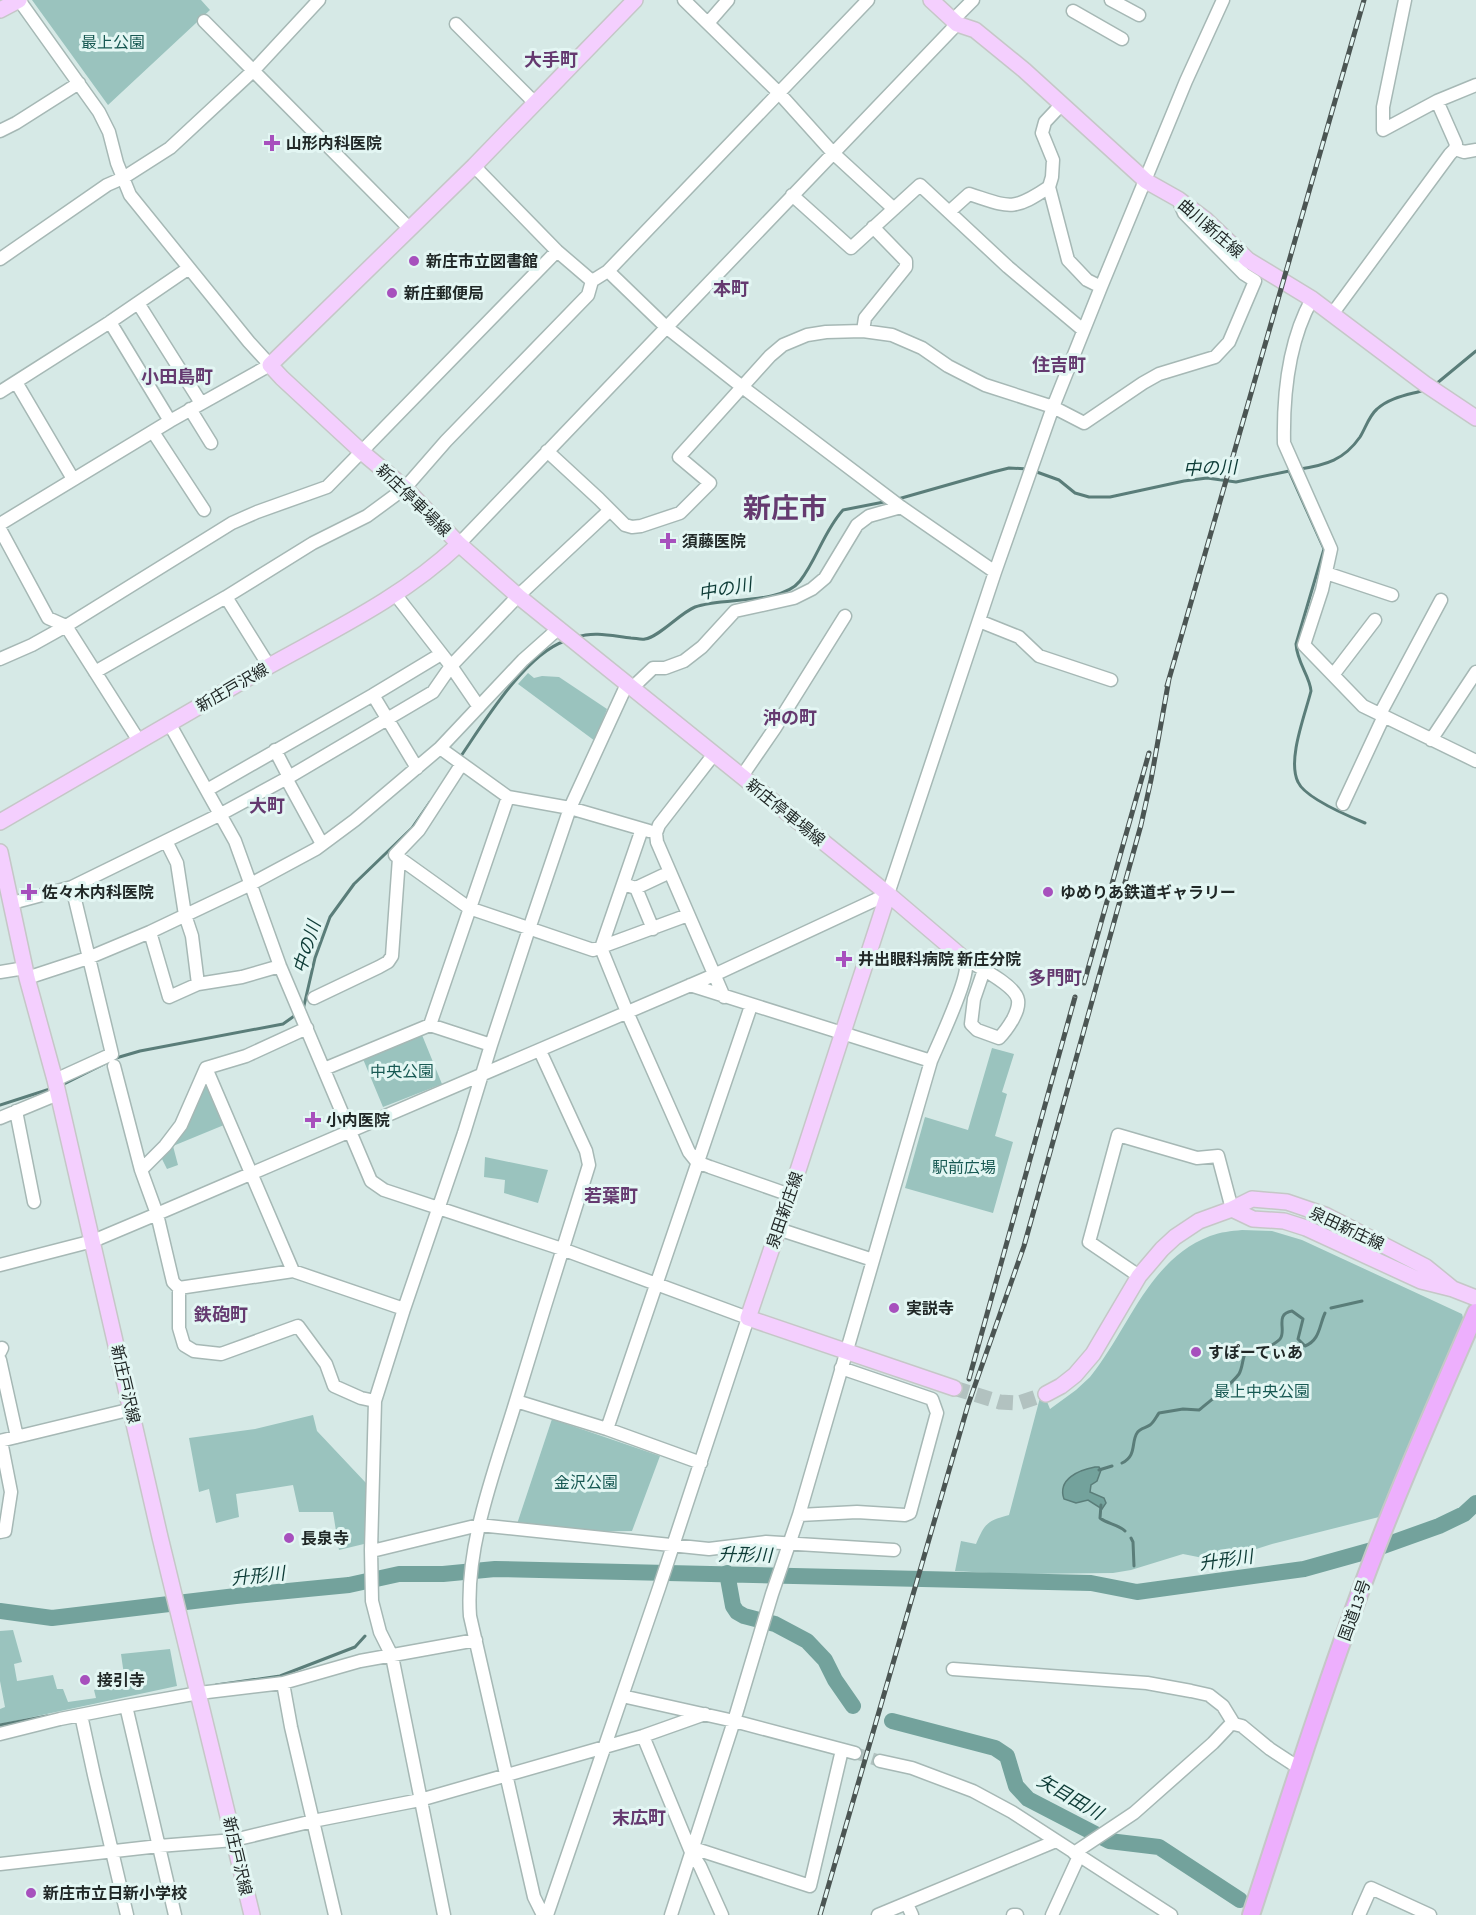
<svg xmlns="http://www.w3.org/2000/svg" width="1476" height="1915" viewBox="0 0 1476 1915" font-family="'Source Sans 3','Noto Sans JP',sans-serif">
<rect width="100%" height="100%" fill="#d6e9e6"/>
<!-- green -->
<path fill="#9ac3be" d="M32,0H201L210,10L108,105Z
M528,673L534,678L542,676L559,677L607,709L595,741L518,684Z
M422,1035L442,1084L383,1107L363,1059Z
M992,1048L1014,1054L1002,1092L1007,1094L995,1136L1013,1142L993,1213L905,1188L925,1117L968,1130Z
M207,1078L224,1125L173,1146L178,1165L167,1169L160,1155Z
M485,1157L548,1170L538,1203L504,1193L505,1180L484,1177Z
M1242,1230L1272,1231L1302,1240L1462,1314L1464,1321L1379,1517L1272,1544L1228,1558H1203L1183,1554L1131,1570L1113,1573L1007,1574L955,1571L961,1541L976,1544C985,1523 987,1521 1009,1515L1041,1394H1044L1050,1409L1076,1390L1090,1377C1129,1329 1148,1260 1210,1236C1221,1232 1231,1231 1242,1230Z
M313,1415L317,1431L366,1483L368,1543L339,1550L333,1512H299L293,1485L236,1494L239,1517L216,1523L209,1489L199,1492L189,1438L255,1429Z
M552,1419L660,1456L632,1531L530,1532L516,1527Z
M13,1630L22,1662L14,1664L17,1681L53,1675L57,1689H63L68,1702L96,1698L94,1690L125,1682L121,1654L170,1649L177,1686L0,1724V1709L5,1707L0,1681V1631Z"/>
<!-- water -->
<path fill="#73a29c" stroke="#5a7d79" stroke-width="1.5" d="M1095,1467H1099L1101,1470L1097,1481L1091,1485L1090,1492L1104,1498L1106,1503L1102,1509L1088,1500L1076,1503L1064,1499C1057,1479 1079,1470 1095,1467Z"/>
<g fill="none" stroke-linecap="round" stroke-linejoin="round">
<!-- stream -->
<path stroke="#5a7d79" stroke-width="3" d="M1436,384L1476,351
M1300,469C1326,465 1344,460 1360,437C1366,427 1369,416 1377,409C1390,397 1408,395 1425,390
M1034,471L1059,480L1075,493L1089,497H1110L1184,481L1207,478L1236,482L1294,470
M1289,471L1324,549L1296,644C1297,663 1310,676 1311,691C1305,715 1287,760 1298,782C1305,798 1348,816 1365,823
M898,499L993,472L1009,468L1028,469
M577,637C594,631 613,636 631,638C635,638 641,640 645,639C659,637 680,613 695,607C722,597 781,605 800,581C817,559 824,531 843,510L889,501
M459,759C483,724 524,655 565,641
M303,1010L315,958L330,917L354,884L412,828L430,802
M116,1058L140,1051L283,1024L297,1014
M62,1085L104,1064
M0,1105L53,1088
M1331,1308L1362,1301
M1122,1463C1137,1456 1131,1442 1137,1433C1140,1428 1146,1428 1150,1425C1154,1422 1156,1417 1159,1413L1183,1409L1199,1410C1212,1399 1229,1387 1239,1374C1243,1367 1242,1359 1246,1351L1252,1350L1263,1351C1268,1347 1275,1344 1280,1339C1287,1331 1274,1314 1292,1311L1303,1319L1298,1339L1305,1346C1320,1340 1319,1326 1325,1313
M1099,1470L1112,1466
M1101,1505L1100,1518C1107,1524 1118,1524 1125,1531
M1131,1538L1133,1542L1134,1566
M216,1685L280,1676L355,1647L365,1636
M0,1725L47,1716"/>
<!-- river -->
<path stroke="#73a29c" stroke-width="16" d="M727,1573L733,1606L737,1612L744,1616L775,1624L807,1641L825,1660L835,1680L853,1706
M0,1611L52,1618L236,1596L349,1585L399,1574H443L495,1569L1091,1583L1137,1592L1304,1569L1372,1550L1439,1526L1464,1514L1476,1503
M892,1721L995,1748L1007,1756L1016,1786L1028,1799L1109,1841L1159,1847L1240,1900"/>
<!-- minor-tunnel -->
<path stroke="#b2c2c0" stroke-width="12" stroke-dasharray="12 6" stroke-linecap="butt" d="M855,1753L880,1761"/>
<!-- major-tunnel -->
<path stroke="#b2c2c0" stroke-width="15" stroke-dasharray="15 8" stroke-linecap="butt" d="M954,1388L1000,1402L1019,1403L1046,1394"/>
<defs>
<path id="minor" d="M684,0L779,93L833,153L894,209
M1111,0L1139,15
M1405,0L1383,107V130L1437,101L1476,85
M1073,11L1122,39
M953,20L973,0
M204,21L410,229
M708,23L728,0
M456,24L535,103
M1437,101L1456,144L1455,149
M1061,105L1045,122L1042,133L1053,160L1052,177L1049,187L1068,260L1087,280L1101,287
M0,131L16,123L79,83
M1455,149L1464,152L1476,150
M474,166L557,251L592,281
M792,195L851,248L920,185L1008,267L1083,330
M949,212L969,194C1010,207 1012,212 1049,187
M0,259L107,185L123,178L170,148L254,70L319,0
M608,271L666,327L741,386L901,507L995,572
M1312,299C1288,342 1283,394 1284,443L1331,549L1322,590L1304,645L1363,706L1476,761
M138,303L201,403
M1333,313L1450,154L1455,149
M110,322L170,421
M863,331L865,318L906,267V261L873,227
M16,382L73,479
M0,392L110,322L189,268
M190,409L211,443
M153,432L204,510
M547,451L599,499L625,525L632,527L641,526L680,513L710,483L679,457L770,356L783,345L807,335L826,332L863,331L892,335L922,348L948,366L985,385L1053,407L1084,423L1143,383L1159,374L1215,357L1229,342L1255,281L1244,274L1184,213L1178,199
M0,524L170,421L270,365L249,342L130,195L117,163L109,132L99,112L19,0
M0,529L48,618L66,626L139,741
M459,544L957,24
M1326,573L1392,595
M395,594L451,666L479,707
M226,597L269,666
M979,621L1019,637L1039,656L1111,680
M0,659L32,645L66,626L232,523L257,512L327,487L557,251
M95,672L226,597L313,543L367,516L405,488L446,441L588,295L592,281L608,271L868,0
M1333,675L1375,620
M632,688L653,668H665L684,661L702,647L735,611L794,598L812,589L825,578L857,525L869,516L901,507
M373,695L417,768
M1380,714L1441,600
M169,723L235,841L280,966L371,1181L384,1190L562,1249L748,1318L659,1588L547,1915
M1431,740L1476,672
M440,748L508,797L570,808L649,831
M275,750L289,777
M714,754L659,825L656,833L657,842L724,997
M461,765L419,830L395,855L469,908L593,950L688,915
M742,776L775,728L845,616
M286,778L322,844
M207,790L373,695L441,654
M1343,804L1384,716
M642,829L601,948L627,1012L689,1152L697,1162L710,1167L790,1195
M166,841L177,863L185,915L192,936L198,984
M623,884L636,888L653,929
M636,888L670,872
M12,903L72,887L221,814L289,777L433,692L451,666L518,596L610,510
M150,932L169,997L198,984L242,977L280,966
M962,957C975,965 1016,985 1018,1000C1019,1007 1016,1013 1013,1019C1009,1026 1005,1032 999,1038L977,1030L971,1024L974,999L984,970
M0,972L25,968
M27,978L88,958L150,932L251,884L316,849L355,820L440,748L523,660L559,628
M690,985L931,1061
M314,998L379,967L388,962L392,956L399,858
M430,1025L508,797
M540,1051L586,1151L589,1165C564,1245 539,1324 515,1404C495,1470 465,1546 470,1616L534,1897L543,1915
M114,1066L141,1170L157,1214L173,1282L179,1288V1328L184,1345L194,1351L221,1354L298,1326L326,1364L334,1386L361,1398L375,1401
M206,1068L293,1271
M206,1068L246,1056L307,1028
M324,1069L430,1025L491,1045
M55,1080L112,1054L72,887
M16,1111L34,1202
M0,1118L58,1094
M141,1170L165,1146L181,1125L206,1068
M778,1229L873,1260
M0,1265L93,1241L157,1214L714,975L888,894L995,572L1053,407L1101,287L1186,81L1223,0
M1139,1276L1089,1242L1118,1135L1197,1158L1218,1156L1232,1209
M179,1288L293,1271L404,1309
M0,1352L2,1348
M0,1360L17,1437
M516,1401L607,1429L701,1463
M607,1429L751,1006
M0,1441L132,1409
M799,1515L857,1512L905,1515L910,1513L937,1413L932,1399L841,1368
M0,1532L5,1531L11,1492L1,1441
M372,1551L479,1525L709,1549L766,1542L894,1550
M953,1669L1147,1683L1191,1691L1209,1695L1223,1706L1234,1724
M283,1683L291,1727L335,1915
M622,1696L734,1721L855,1753
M126,1706L175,1915
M81,1715L94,1775L127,1915
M0,1734L60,1719L126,1706L199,1693L283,1683L360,1661L476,1640
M643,1736L691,1852L700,1866L722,1915
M880,1761L912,1768L973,1791L1012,1812L1171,1915
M693,1848L810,1886L842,1750
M1074,1853L1134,1813L1213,1743L1230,1725L1234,1724L1242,1726L1270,1749L1299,1768
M0,1864L159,1846L234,1840L313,1821L420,1800L643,1736L705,1714
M907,1904L912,1915
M444,1915L392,1656L380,1632L372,1601L371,1550L375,1401L404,1309L464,1133L491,1045L529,929L570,808L627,684
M671,1915L734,1721L772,1594L799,1515L931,1061C939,1042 967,983 966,966C966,965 963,958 962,957
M878,1915L1056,1841
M1013,1915H1017
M1052,1915L1079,1856
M1359,1915L1371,1888L1430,1915"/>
<path id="major" d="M635,0L474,166L270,365L282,378L363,453L405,488L459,544L518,596L888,894L962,957
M931,0L957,24L975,30L1024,70L1146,181L1178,199L1206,220L1248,260L1312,299L1425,384L1476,418
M0,10L19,0
M0,822C87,772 173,721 260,671C329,632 401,599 459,544
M0,852L27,978L55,1080L160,1537L252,1915
M888,894L790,1195L748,1318L954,1388
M1232,1209L1253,1219L1284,1221L1306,1228L1421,1281L1453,1289L1476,1298
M1046,1394L1061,1386L1075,1375L1093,1354L1139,1276L1162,1249L1175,1237L1199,1221L1232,1209L1252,1199L1287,1202L1325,1215L1426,1267L1453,1289"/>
<path id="highway" d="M1251,1915C1288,1802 1324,1688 1366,1576C1399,1487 1438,1400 1476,1312"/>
</defs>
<!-- minor casing -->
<use href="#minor" stroke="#a6b8b5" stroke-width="15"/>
<!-- major casing -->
<use href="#major" stroke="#c5c7c7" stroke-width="18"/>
<!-- highway casing -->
<use href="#highway" stroke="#c5c7c7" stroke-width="20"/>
<!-- minor -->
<use href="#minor" stroke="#fff" stroke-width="12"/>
<!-- major -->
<use href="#major" stroke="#f4cffe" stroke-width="15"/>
<!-- highway -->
<use href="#highway" stroke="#edaffd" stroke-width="16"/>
<defs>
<path id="rail" d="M1167,686L1364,0
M1084,983L1149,753
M969,1379L1075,997
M820,1915L968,1405L1024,1246L1141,825L1151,780L1169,679"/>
</defs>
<!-- rail casing -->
<use href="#rail" stroke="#4b5553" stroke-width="5"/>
<!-- rail -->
<use href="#rail" stroke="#e3f6f3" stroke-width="3" stroke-dasharray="9" stroke-linecap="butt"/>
</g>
<!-- markers -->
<g fill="#a750bd" stroke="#e3f6f3" stroke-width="2">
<path d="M269 134h6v6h6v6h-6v6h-6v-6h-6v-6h6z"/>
<circle cx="414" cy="261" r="6"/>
<circle cx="392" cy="293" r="6"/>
<path d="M665 532h6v6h6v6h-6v6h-6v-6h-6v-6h6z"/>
<path d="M26 883h6v6h6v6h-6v6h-6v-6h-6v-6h6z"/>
<circle cx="1048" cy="892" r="6"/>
<path d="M841 950h6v6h6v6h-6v6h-6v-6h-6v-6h6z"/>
<path d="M310 1111h6v6h6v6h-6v6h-6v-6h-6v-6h6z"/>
<circle cx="894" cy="1308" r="6"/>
<circle cx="1196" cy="1352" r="6"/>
<circle cx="289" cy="1538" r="6"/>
<circle cx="85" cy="1680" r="6"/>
<circle cx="31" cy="1893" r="6"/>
</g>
<g text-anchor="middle" stroke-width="6" stroke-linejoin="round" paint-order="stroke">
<!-- park labels -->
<g font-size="16" fill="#185953" stroke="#e3f6f3">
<text x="113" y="48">最上公園</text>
<text x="402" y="1077">中央公園</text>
<text x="964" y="1173">駅前広場</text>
<text x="1262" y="1397">最上中央公園</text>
<text x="586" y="1488">金沢公園</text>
</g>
<!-- poi labels -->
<g font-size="16" font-weight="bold" fill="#212827" stroke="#e3f6f3" text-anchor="start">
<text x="286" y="149">山形内科医院</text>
<text x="426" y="267">新庄市立図書館</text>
<text x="404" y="299">新庄郵便局</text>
<text x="682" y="547">須藤医院</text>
<text x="42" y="898">佐々木内科医院</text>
<text x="1060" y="898">ゆめりあ鉄道ギャラリー</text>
<text x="858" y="965">井出眼科病院 新庄分院</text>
<text x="326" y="1126">小内医院</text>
<text x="906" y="1314">実説寺</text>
<text x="1208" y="1358">すぽーてぃあ</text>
<text x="301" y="1544">長泉寺</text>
<text x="97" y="1686">接引寺</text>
<text x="43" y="1899">新庄市立日新小学校</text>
</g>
<!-- street labels -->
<g font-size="16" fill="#212827" stroke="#e3f6f3">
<text transform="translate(1211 228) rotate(41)" y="6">曲川新庄線</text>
<text transform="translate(414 500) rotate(44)" y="6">新庄停車場線</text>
<text transform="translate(232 687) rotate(-30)" y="6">新庄戸沢線</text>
<text transform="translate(786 812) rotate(39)" y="6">新庄停車場線</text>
<text transform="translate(784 1210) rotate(-71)" y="6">泉田新庄線</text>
<text transform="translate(1347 1228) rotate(25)" y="6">泉田新庄線</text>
<text transform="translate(126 1384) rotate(77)" y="6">新庄戸沢線</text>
<text transform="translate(1354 1610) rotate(-70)" y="6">国道13号</text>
<text transform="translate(238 1856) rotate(77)" y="6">新庄戸沢線</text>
</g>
<!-- neighbourhood labels -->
<g font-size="18" font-weight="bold" fill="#653a70" stroke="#e3f6f3">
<text x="551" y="66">大手町</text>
<text x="731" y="295">本町</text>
<text x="1059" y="371">住吉町</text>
<text x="177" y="383">小田島町</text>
<text x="790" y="724">沖の町</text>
<text x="267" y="812">大町</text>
<text x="1055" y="984">多門町</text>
<text x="611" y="1202">若葉町</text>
<text x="221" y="1321">鉄砲町</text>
<text x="639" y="1824">末広町</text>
</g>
<!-- water labels -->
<g font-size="18" font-style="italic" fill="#0d3b36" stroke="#e3f6f3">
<text transform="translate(1210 468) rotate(-2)" y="6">中の川</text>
<text transform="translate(725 589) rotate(-10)" y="6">中の川</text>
<text transform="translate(307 947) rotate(-73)" y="6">中の川</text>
<text transform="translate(745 1555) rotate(1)" y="6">升形川</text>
<text transform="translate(1226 1560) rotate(-8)" y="6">升形川</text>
<text transform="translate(258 1576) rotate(-6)" y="6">升形川</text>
<text transform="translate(1070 1797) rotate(30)" y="6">矢目田川</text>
</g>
<!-- town labels -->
<g font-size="28" font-weight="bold" fill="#653a70" stroke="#e3f6f3">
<text x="785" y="518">新庄市</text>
</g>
</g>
</svg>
